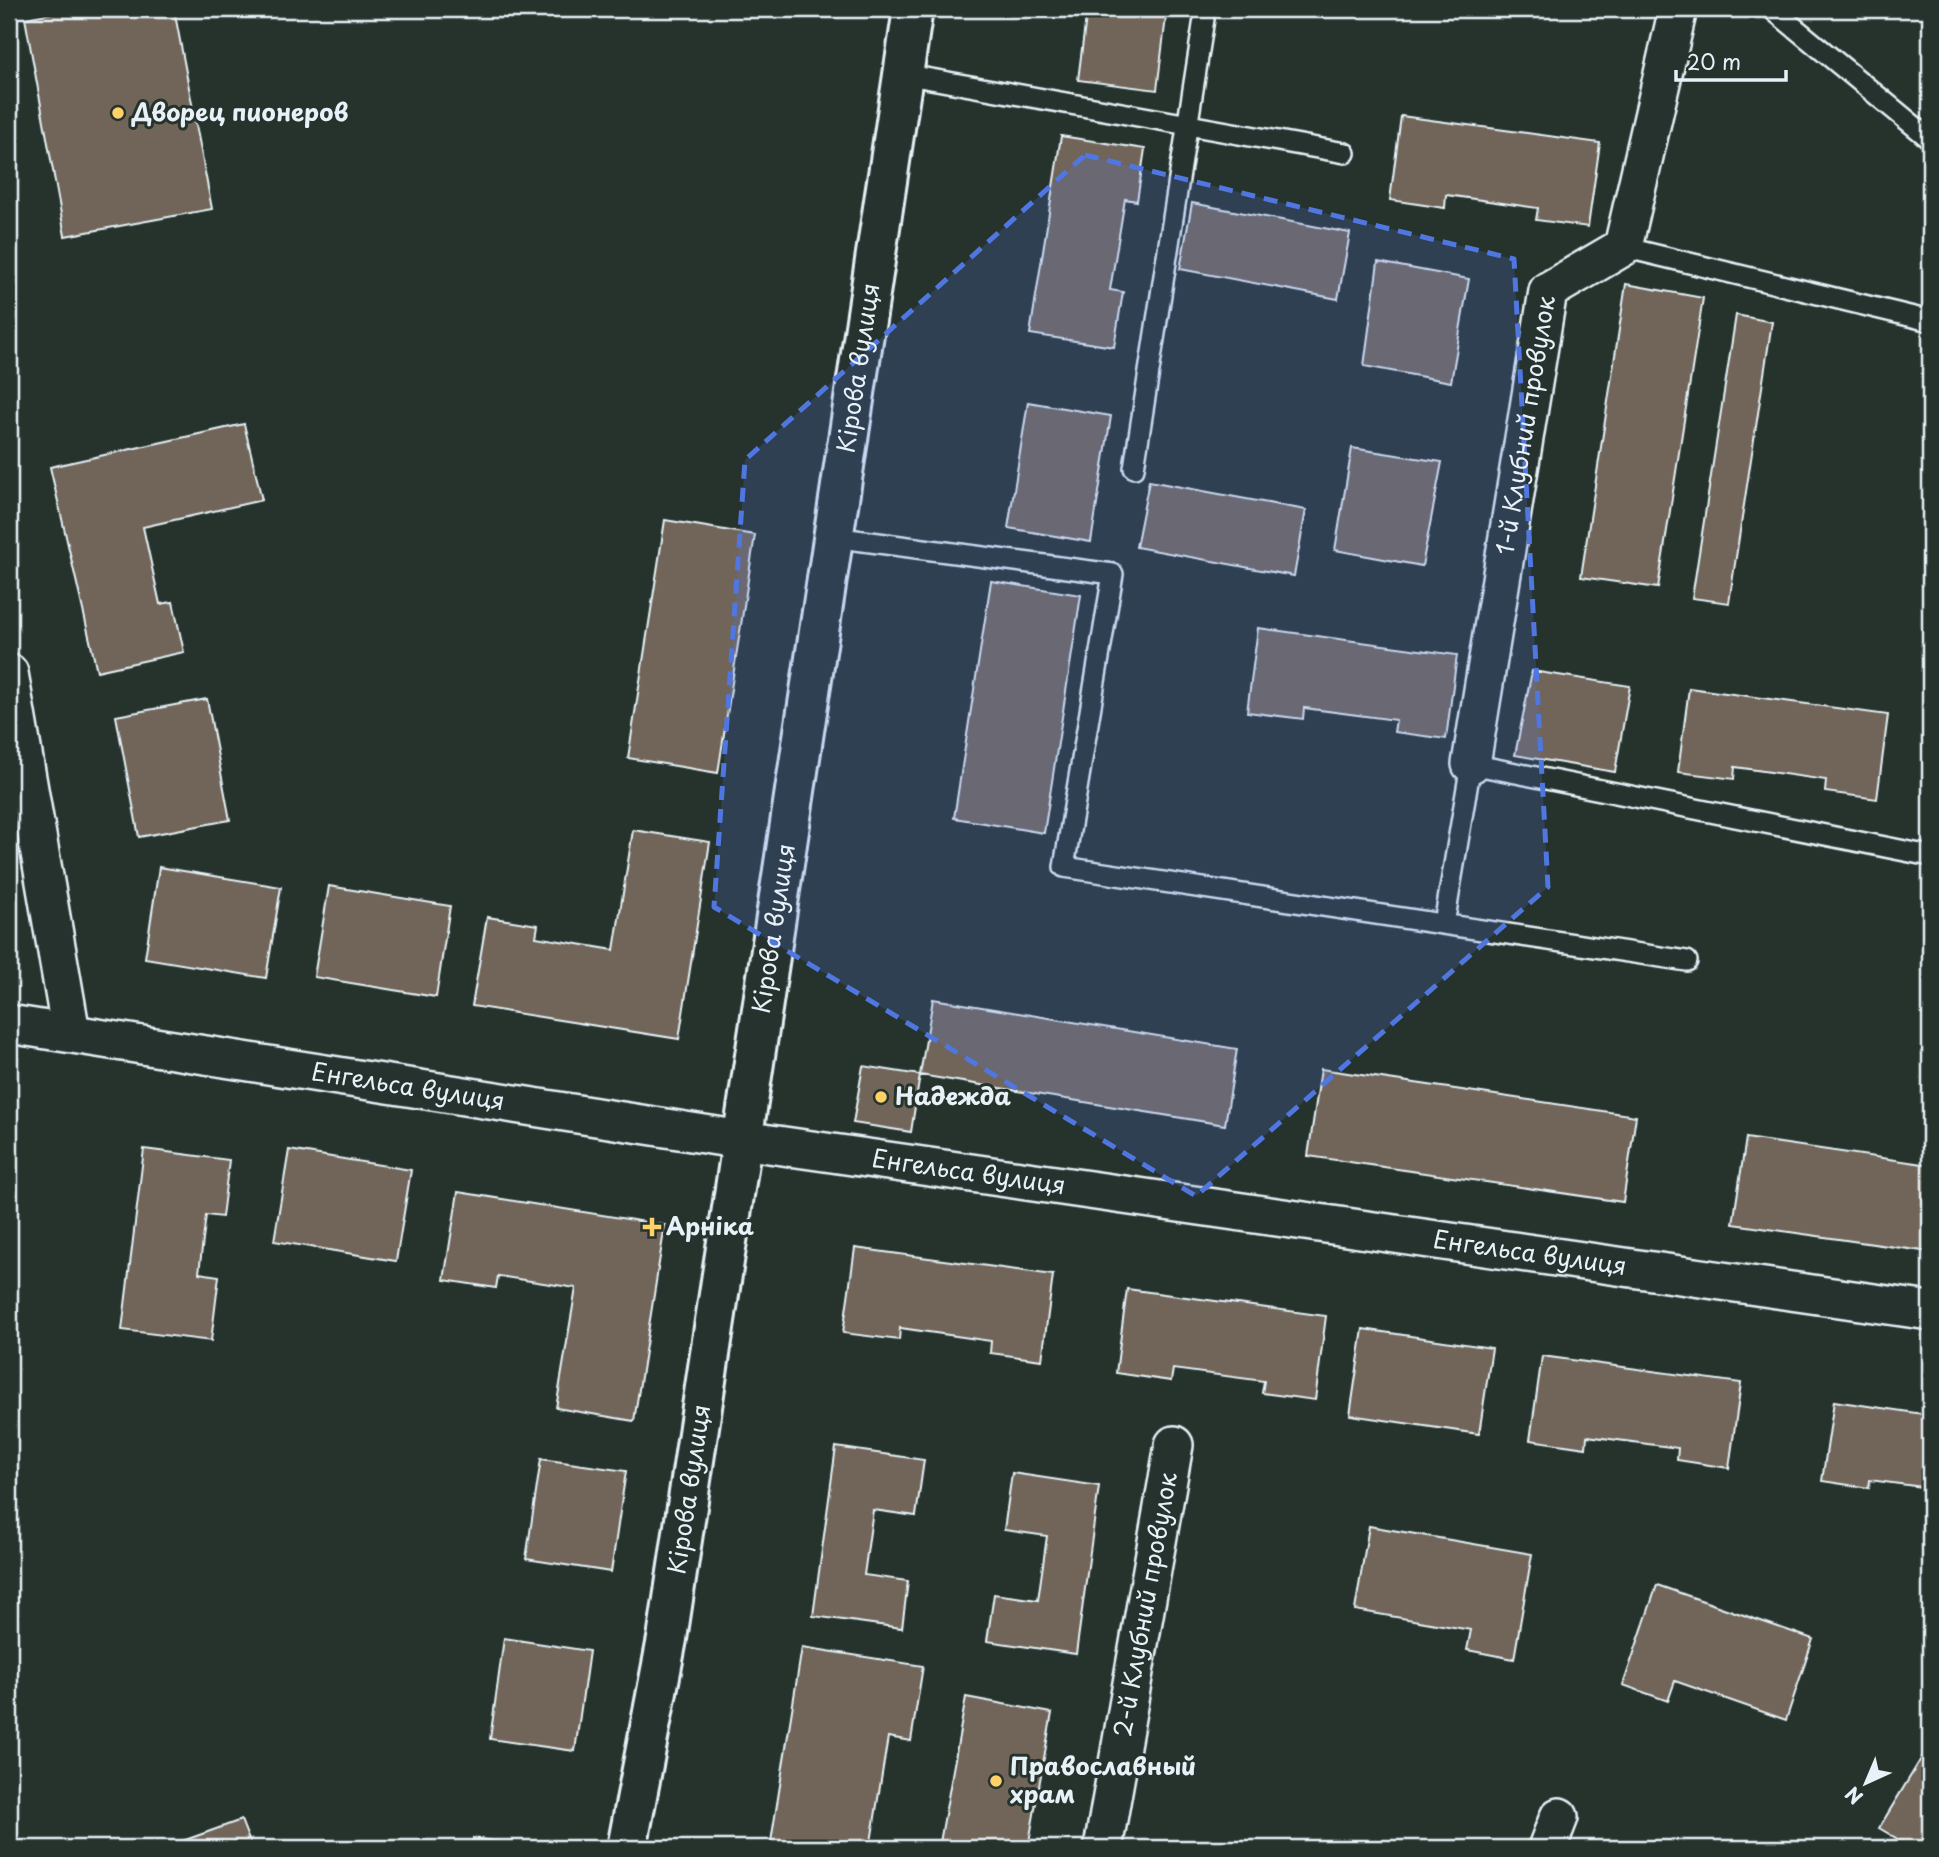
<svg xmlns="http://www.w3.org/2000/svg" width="1939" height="1857" viewBox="0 0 1939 1857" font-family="'Playpen Sans',sans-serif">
<rect width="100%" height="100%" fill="#26332d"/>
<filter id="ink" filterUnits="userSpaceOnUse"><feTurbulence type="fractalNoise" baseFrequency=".0143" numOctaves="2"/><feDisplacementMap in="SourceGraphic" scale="14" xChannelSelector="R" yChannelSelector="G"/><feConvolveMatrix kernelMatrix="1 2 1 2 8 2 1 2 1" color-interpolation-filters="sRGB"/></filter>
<g filter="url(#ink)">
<!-- building -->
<path fill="#6f6558" stroke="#e8f1f8" stroke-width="2" d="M76,9H174L212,209L65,236L25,18Z
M1087,9H1167L1157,90L1078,80Z
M1401,116L1600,143L1588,227L1536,220L1538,208L1446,195L1445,208L1390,200Z
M1061,136L1145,149L1137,201L1125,199L1110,290L1123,292L1114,347L1030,334Z
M1192,203L1350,233L1338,299L1180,269Z
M1378,262L1469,279L1451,382L1364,366Z
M1626,284L1703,298L1658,588L1581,577Z
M1736,315L1772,322L1729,603L1692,598Z
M1028,402L1111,416L1091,542L1008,528Z
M244,424L262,500L143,527L160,604L173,602L184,652L97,671L50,467Z
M1352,448L1442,462L1422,566L1335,550Z
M1149,481L1306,510L1294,576L1136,547Z
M665,520L755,535L718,773L628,758Z
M991,581L1081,595L1044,833L954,818Z
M1258,628L1457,655L1446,739L1394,732L1396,720L1304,708L1303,719L1247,712Z
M1532,671L1630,686L1615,772L1515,755Z
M1689,688L1888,715L1877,799L1825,792L1826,780L1735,767L1734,779L1678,772Z
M207,699L230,820L139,837L116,716Z
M633,830L710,842L679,1039L472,1006L487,917L538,925L536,937L614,950Z
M159,867L281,887L266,978L145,958Z
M329,886L450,906L436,997L314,977Z
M933,999L1237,1049L1225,1125L920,1075Z
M863,1066L920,1075L911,1132L853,1123Z
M1321,1069L1636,1116L1623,1202L1308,1156Z
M1746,1138L1930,1165V1252L1733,1224Z
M144,1149L229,1160L222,1217L206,1215L199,1273L219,1276L211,1341L122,1330Z
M289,1150L411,1170L396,1261L274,1241Z
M458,1192L665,1225L634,1421L556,1408L576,1288L498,1276L496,1288L444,1280Z
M855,1248L1053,1275L1042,1360L990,1353L991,1341L900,1328L899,1340L843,1333Z
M1127,1289L1326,1316L1315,1400L1262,1393L1264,1381L1173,1369L1171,1381L1116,1373Z
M1363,1329L1492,1348L1479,1434L1350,1415Z
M1542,1356L1741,1383L1729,1468L1677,1460L1678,1448L1587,1436L1586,1448L1530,1440Z
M1834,1401L1930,1415V1488L1870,1480L1869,1488L1822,1481Z
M836,1447L924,1460L916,1516L873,1510L864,1575L908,1581L902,1628L813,1616Z
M541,1459L626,1471L611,1572L526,1559Z
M1012,1473L1099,1486L1076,1654L987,1641L994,1594L1038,1600L1047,1536L1004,1530Z
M1369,1526L1532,1554L1514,1659L1467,1650L1471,1630L1355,1610Z
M1657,1585L1813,1639L1786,1720L1675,1681L1668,1701L1623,1685Z
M504,1638L589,1651L575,1751L490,1739Z
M802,1647L923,1666L911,1741L888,1737L870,1848H770Z
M966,1697L1052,1713L1028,1848H939Z
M1927,1749L1930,1751V1848H1913L1879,1828Z
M241,1820L252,1848H163Z
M473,1838L538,1848H472Z"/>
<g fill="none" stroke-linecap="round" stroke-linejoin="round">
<defs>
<path id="lane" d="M1772,9L1930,139
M903,74L1345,153
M1623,247L1930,321
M1134,468L1204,19
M833,537L1113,574L1064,867L1687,961
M1444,924L1471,764L1930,856"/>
<g id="street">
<path d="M9,673L71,1033"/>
<path id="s1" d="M1471,764L1548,291L1623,247L1678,9"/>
<path id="s2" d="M9,1024L742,1140L1930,1311"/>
<path id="s3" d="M1103,1848L1174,1445"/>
<path d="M1547,1848L1559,1817"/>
</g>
<g id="secondary">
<path id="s4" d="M627,1848L667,1639L913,9"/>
</g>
</defs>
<!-- lane casing -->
<use href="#lane" stroke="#e8f1f8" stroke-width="24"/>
<!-- street casing -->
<use href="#street" stroke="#e8f1f8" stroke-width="42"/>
<!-- secondary casing -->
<use href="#secondary" stroke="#e8f1f8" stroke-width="44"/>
<!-- lane -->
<use href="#lane" stroke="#26332d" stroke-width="19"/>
<!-- street -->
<use href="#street" stroke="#26332d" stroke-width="37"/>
<!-- secondary -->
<use href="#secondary" stroke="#26332d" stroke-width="38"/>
</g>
</g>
<!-- marked area -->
<path fill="#5077e0" fill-opacity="0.2" stroke="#5077e0" stroke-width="5" stroke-dasharray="14 9" stroke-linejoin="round" d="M1085,155L1514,259L1548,887L1196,1196L714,907L745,460Z"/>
<!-- markers -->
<g fill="#ffd166" stroke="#26332d" stroke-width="2.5">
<circle cx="118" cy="113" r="7"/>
<circle cx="881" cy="1097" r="7"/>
<path d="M648.5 1216.5h7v7h7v7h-7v7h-7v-7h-7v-7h7z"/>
<circle cx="996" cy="1781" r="7"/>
</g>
<g text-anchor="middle" stroke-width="6" stroke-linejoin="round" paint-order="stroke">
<!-- poi labels -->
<g font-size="24" font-weight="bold" fill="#e8f1f8" stroke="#26332d" text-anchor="start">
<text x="132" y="121">Дворец пионеров</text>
<text x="895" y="1105">Надежда</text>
<text x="666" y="1235">Арніка</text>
<text x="1010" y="1775">Православный<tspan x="1010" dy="28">храм</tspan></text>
</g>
<!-- street labels -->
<g font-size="24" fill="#e8f1f8" stroke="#26332d">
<text dy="8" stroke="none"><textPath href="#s4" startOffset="1498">Кірова вулиця</textPath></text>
<text dy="8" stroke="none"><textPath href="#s1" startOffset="343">1-й Клубний провулок</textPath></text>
<text dy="8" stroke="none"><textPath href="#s4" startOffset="931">Кірова вулиця</textPath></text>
<text dy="8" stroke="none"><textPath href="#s2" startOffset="404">Енгельса вулиця</textPath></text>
<text dy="8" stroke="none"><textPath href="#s2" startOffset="971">Енгельса вулиця</textPath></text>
<text dy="8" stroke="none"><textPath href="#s2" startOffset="1538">Енгельса вулиця</textPath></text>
<text dy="8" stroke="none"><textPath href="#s4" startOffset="364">Кірова вулиця</textPath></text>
<text dy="8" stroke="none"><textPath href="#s3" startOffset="247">2-й Клубний провулок</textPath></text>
</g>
</g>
<!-- margin -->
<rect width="1939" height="1857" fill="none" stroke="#26332d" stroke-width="35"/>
<rect x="18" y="18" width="1904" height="1822" fill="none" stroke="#e8f1f8" stroke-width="2.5" filter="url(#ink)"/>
<!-- north arrow -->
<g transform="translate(1866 1783) rotate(224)" stroke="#26332d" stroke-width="5" paint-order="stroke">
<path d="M0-5L12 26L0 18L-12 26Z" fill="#e8f1f8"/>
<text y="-10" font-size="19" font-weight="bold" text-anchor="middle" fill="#e8f1f8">N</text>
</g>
<!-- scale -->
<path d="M1676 70v10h110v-10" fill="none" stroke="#e8f1f8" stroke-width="3.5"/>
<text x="1687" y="70" font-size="21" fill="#e8f1f8" stroke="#26332d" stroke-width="5" paint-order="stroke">20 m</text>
</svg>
